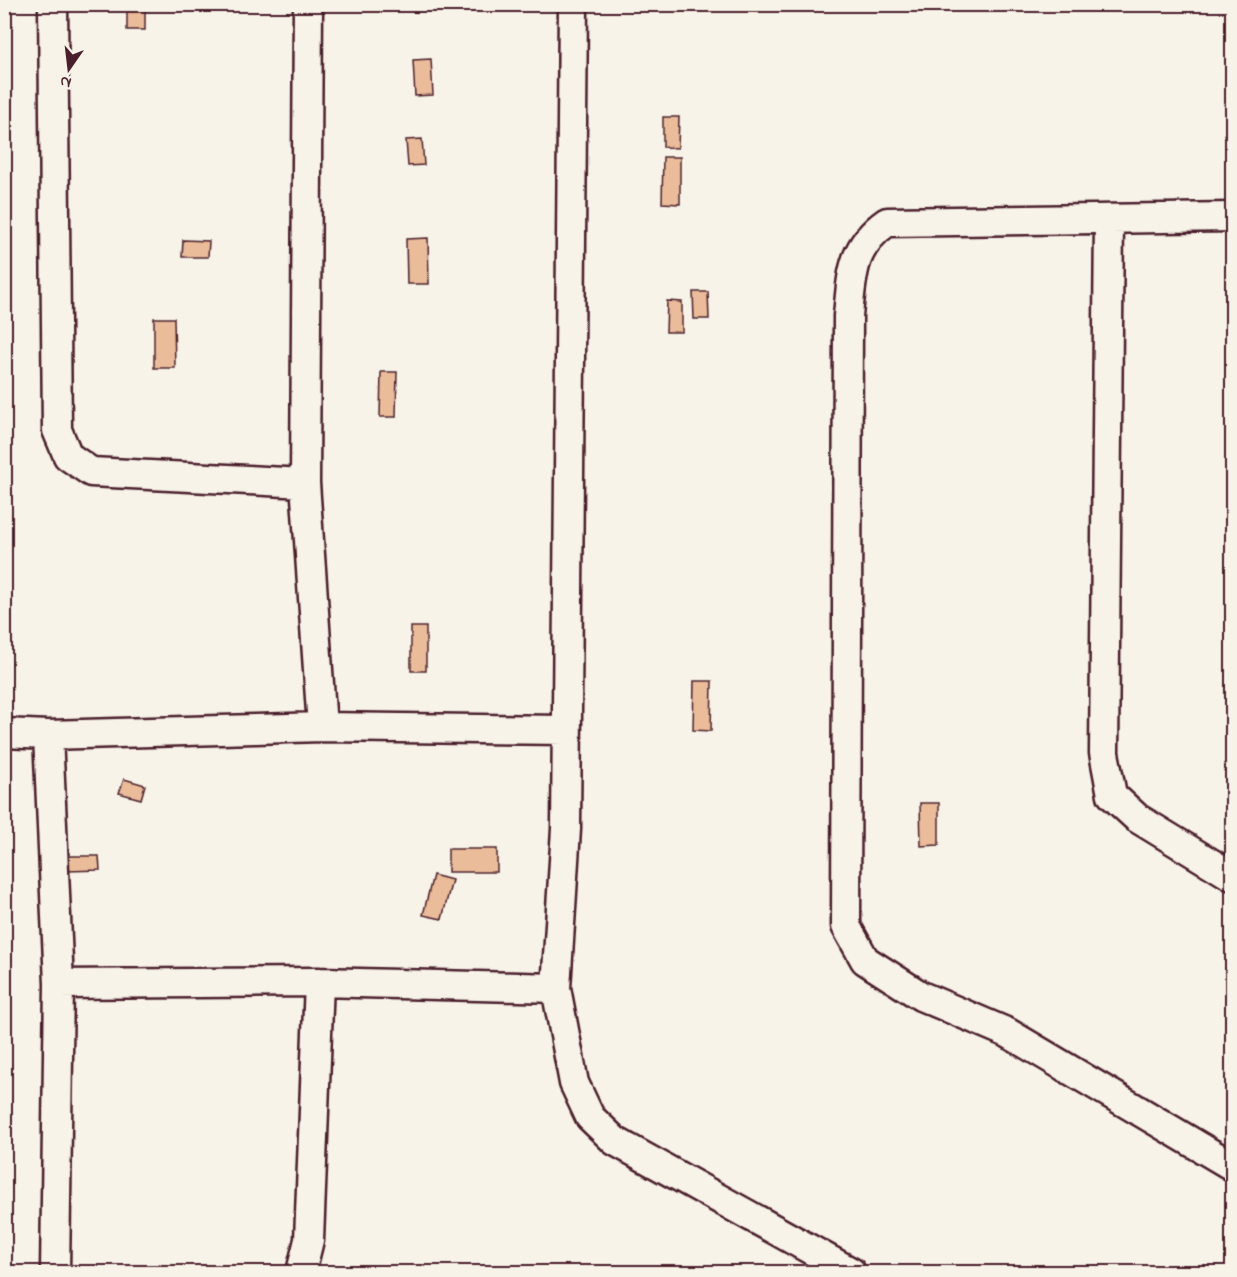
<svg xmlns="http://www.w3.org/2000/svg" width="1237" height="1277" viewBox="0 0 1237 1277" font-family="'Indie Flower',sans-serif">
<rect width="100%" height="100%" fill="#f7f3e8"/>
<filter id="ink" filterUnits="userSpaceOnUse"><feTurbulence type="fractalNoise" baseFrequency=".0167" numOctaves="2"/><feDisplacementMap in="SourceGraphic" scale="12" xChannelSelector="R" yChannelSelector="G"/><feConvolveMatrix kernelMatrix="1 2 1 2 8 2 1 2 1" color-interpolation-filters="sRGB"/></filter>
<g filter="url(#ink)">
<!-- building -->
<path fill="#eabc9a" stroke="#4a1f2b" stroke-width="1.5" d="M127,4H145V30H127Z
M412,4H430L431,10L413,12Z
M431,59L433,95L415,96L413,60Z
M663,117H679L678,148L663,147Z
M422,139L424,165L408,166L406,140Z
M663,157H680V204L662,203Z
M428,238L429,284H407L406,239Z
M183,240L209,241L208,257H182Z
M693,292H708L709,319H694Z
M667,301L682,302V332H666Z
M154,318H174L175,368H154Z
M381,372H397L396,417H380Z
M411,627H426V671H411Z
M694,681H712L711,731L693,730Z
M124,779L145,785L141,799L119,793Z
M920,803H939V845L921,846Z
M448,849H497V872H448Z
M67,856H99L100,870L67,871Z
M433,875L452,880L442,919L423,915Z"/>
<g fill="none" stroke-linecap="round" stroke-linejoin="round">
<defs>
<path id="minor" d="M53,4L57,430L68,456L91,472L305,483
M308,4L305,483L322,727
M1232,217L887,222C851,247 852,276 848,316L846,926L865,960L921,996L1008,1033L1232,1166
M1109,219L1104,753L1112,795L1137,818L1232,876
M4,733L48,735L322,727L566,730
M48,735L59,984L55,1272
M59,984L319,982L556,988L566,829L573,4
M556,988L574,1083L590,1117L615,1141L851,1272
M301,1272L309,1240L319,982"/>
</defs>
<!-- minor casing -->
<use href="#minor" stroke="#4a1f2b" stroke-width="33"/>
<!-- minor -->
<use href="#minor" stroke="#f7f3e8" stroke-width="28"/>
</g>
</g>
<!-- margin -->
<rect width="1237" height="1277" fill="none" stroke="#f7f3e8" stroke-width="24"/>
<rect x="12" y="12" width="1213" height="1253" fill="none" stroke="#4a1f2b" stroke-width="2" filter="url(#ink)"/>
<!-- north arrow -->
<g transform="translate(69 69) rotate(194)" stroke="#f7f3e8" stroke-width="4.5" paint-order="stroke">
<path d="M0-4.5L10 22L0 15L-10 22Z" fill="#4a1f2b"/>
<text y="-9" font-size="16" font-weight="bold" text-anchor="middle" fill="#4a1f2b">N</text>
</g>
</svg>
